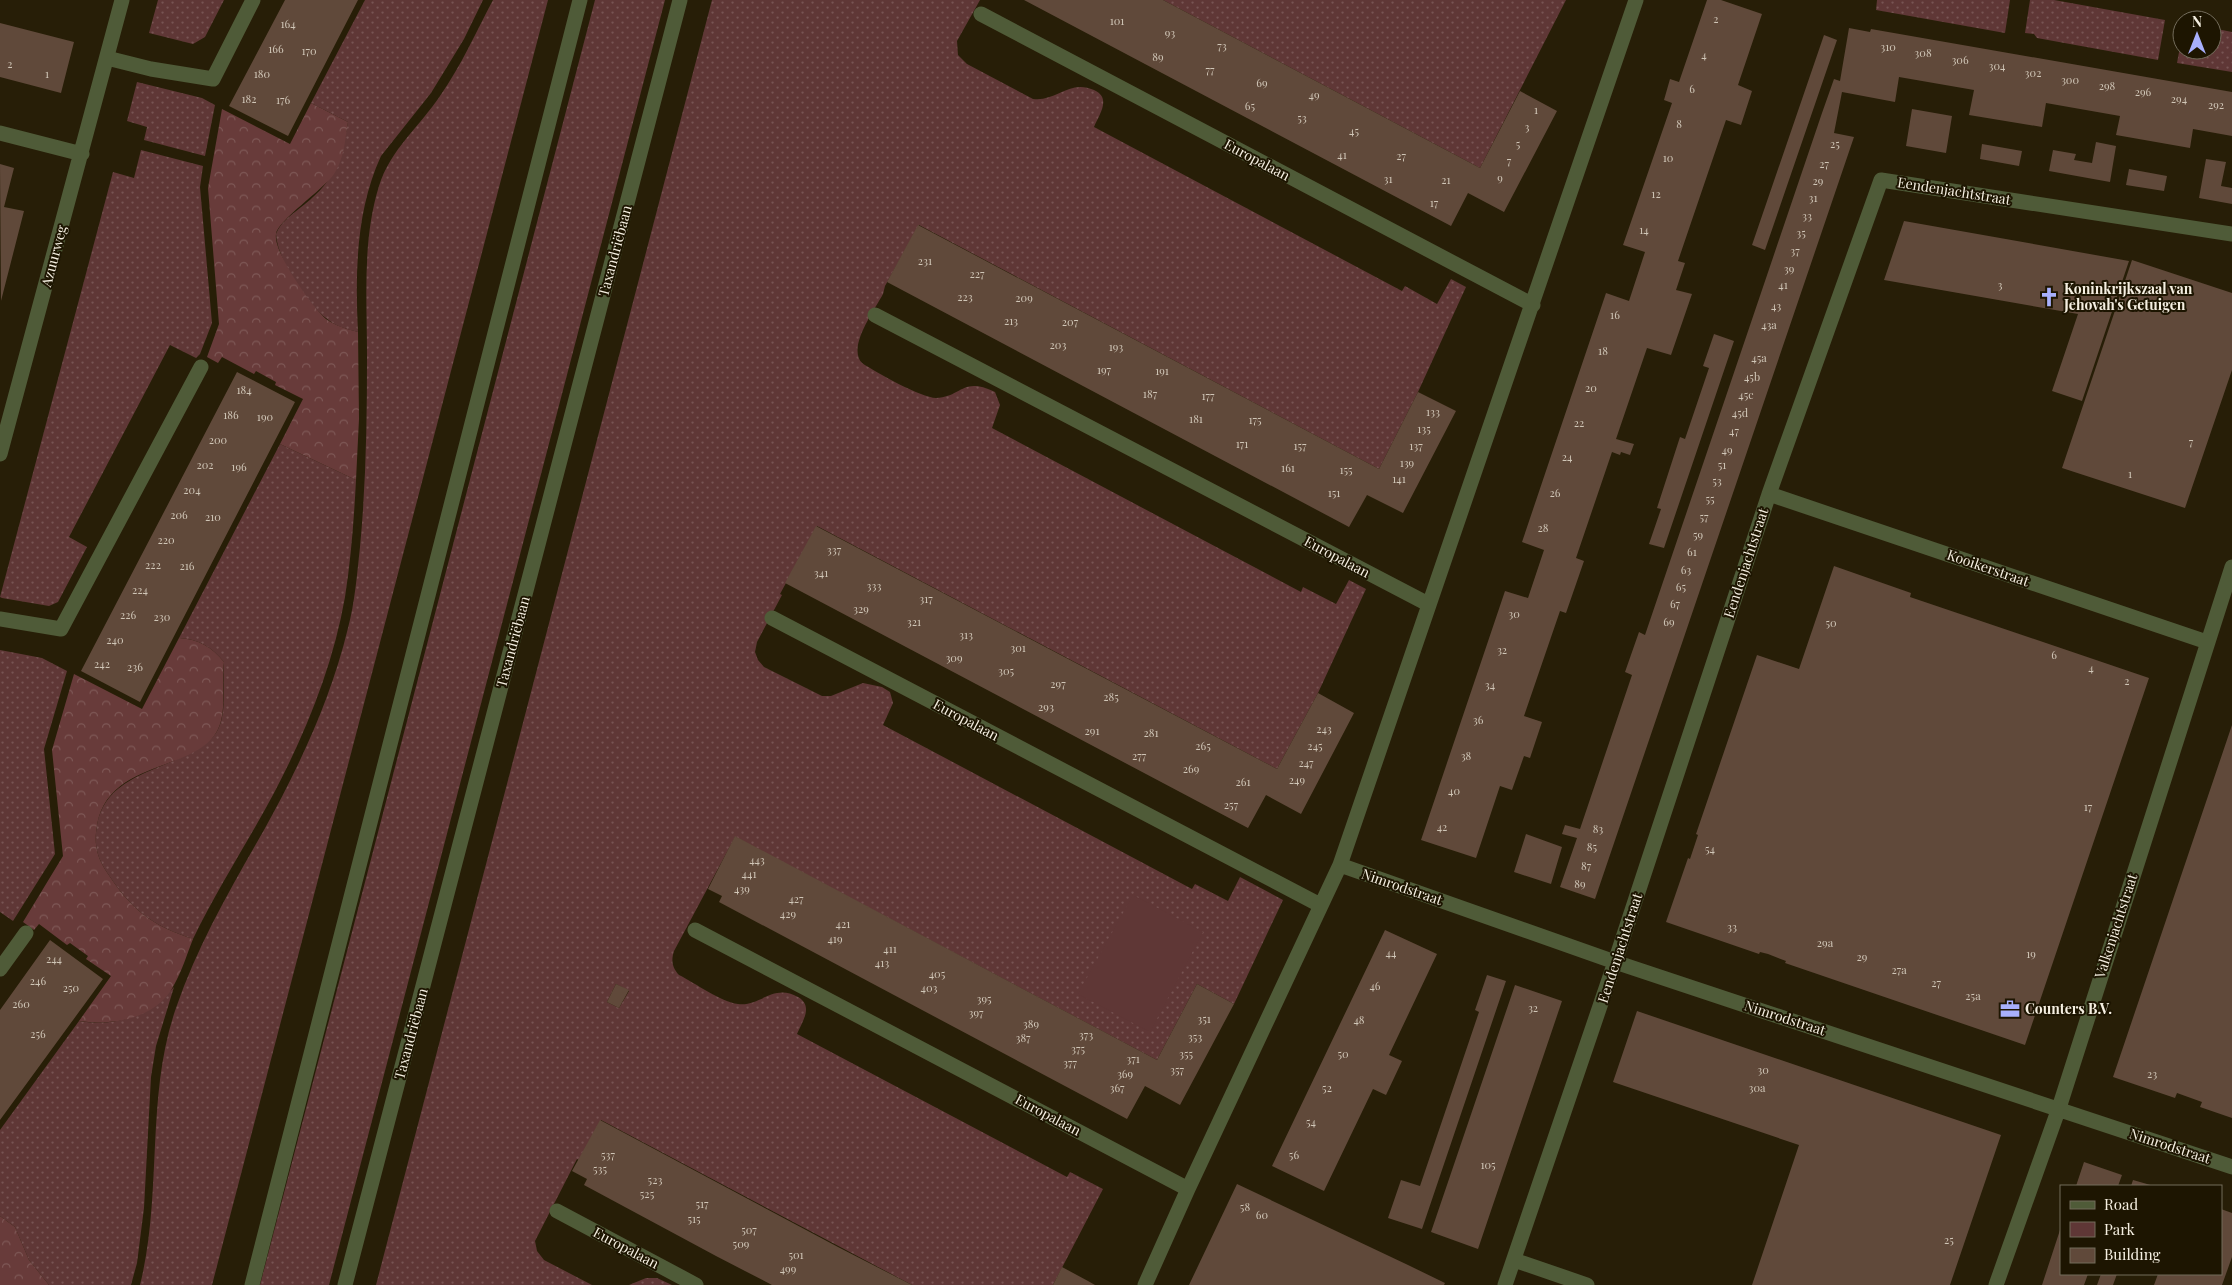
<svg xmlns="http://www.w3.org/2000/svg" width="2232" height="1285" viewBox="0 0 2232 1285" font-family="'Playfair Display',serif">
<defs>
<pattern id="grass-dots" width="8" height="8" patternUnits="userSpaceOnUse" patternTransform="scale(1.25)"><rect width="8" height="8" fill="#5f3736"/><path d="M2 2h.1M6 6h.1" fill="none" stroke="#775453" stroke-width="1.8" stroke-linecap="round"/></pattern>
<pattern id="forest-crowns" width="20" height="18" patternUnits="userSpaceOnUse" patternTransform="scale(1.25)"><rect width="20" height="18" fill="#683b3a"/><path d="M2 6a3 3 0 1 1 6 0M12 15a3 3 0 1 1 6 0" fill="none" stroke="#7e5856"/></pattern>
</defs>
<rect width="100%" height="100%" fill="#271e07"/>
<!-- grass -->
<path fill="url(#grass-dots)" fill-rule="evenodd" d="M158,0H224L205,37L193,44L149,33Z
M365,0H483L464,39L431,93L381,156C356,210 355,273 358,332C346,329 335,326 326,318C306,303 277,259 276,234C281,221 294,213 305,204C336,179 341,160 348,122L311,103Z
M493,0H548L212,1285H140C163,1193 145,1097 176,1008C198,944 231,888 264,830C299,767 331,699 348,628C355,602 357,574 360,547C366,484 367,420 367,356C367,299 362,241 379,186C390,150 420,126 440,96C461,66 476,32 493,0Z
M595,0H665L329,1285H260Z
M712,0H980L957,41L958,55L967,64L1033,99C1056,102 1069,79 1094,90C1112,98 1099,115 1094,127L1402,291L1405,286L1437,304L1451,279L1466,287L1418,392L1379,469L919,225L885,286L883,294C874,311 847,347 862,363C875,372 922,398 936,398C962,397 962,376 995,392L1000,405L992,428L1301,592L1303,587L1336,604L1349,580L1366,589L1318,693L1277,769L817,526L780,594L782,595L757,642L755,652L758,660L764,667L822,696H831L863,683L882,687L890,692L893,703L883,725L1192,889L1195,884L1228,901L1240,877L1283,900L1234,1004L1197,984L1157,1060L735,837L674,951C671,961 672,967 679,975C695,983 721,1002 738,1004C760,1007 773,983 798,997C814,1006 802,1022 797,1034L1067,1177L1070,1172L1103,1189L1053,1285H912L601,1120L579,1160L577,1159L535,1241L537,1251L544,1260L592,1285H376ZM616,984L629,991L619,1008L607,1002Z
M1163,0H1566L1480,168Z
M1877,0H2010L2005,33L1876,10Z
M2030,0H2054L2165,20L2158,60L2037,38L2034,34L2025,33Z
M2212,28L2232,32V72L2177,63L2182,36V50H2212Z
M137,82L202,98L215,105L205,156L144,140L147,127L127,121Z
M141,150L203,166L200,187L212,323L200,354L196,358L170,345L69,537L87,547L58,602L49,606L2,598L0,597L113,172L134,178Z
M280,444L356,480C354,519 351,559 345,597C333,666 306,732 274,793C248,842 217,889 193,939C150,925 131,909 106,871C96,855 94,843 97,825C106,773 167,771 201,746C206,742 212,739 216,733C228,714 222,684 224,662C212,647 198,639 179,638Z
M0,650L42,658L67,671L44,749L55,854L13,921L0,912Z
M174,987L156,1046L151,1077L144,1208L137,1263L131,1285H49L29,1260L15,1227L0,1216V1130L79,1021C117,1027 148,1016 174,987Z
M646,1278H657L672,1285H629Z"/>
<!-- forest -->
<path fill="url(#forest-crowns)" d="M311,103L348,122C345,140 344,159 334,174C323,190 277,221 276,234C273,252 312,307 326,319C336,326 347,329 358,332L359,419L356,480L280,444L303,399L275,385L276,382L256,371L254,374L222,357L218,363L207,357L219,324L208,188L222,109L290,144Z
M179,638C198,639 212,647 224,662C221,684 228,714 216,733C191,772 108,761 97,825C94,843 96,855 106,871C131,909 150,925 193,939C187,954 182,971 174,985C157,1019 112,1026 79,1021L111,976L86,959L88,956L70,943L67,945L39,924L34,930L23,922L63,856L52,750L74,674L142,709Z
M0,1216L15,1227L29,1260L49,1285H0Z"/>
<!-- park -->
<path fill="#5f3736" d="M1133,895L1203,932L1150,1032L1078,994Z"/>
<!-- building -->
<path fill="#60493a" d="M285,0H358L288,136L229,106Z
M1024,0H1163L1480,168L1520,91L1557,111L1504,212L1468,193L1451,226Z
M1707,0H1721L1762,14L1738,85L1752,91L1741,125L1726,120L1678,261L1685,263L1676,290L1692,294L1671,355L1647,348L1616,439L1634,444L1630,455L1621,452L1620,455L1612,452L1576,558L1584,561L1566,613L1560,611L1524,716L1542,722L1530,758L1524,756L1512,790L1500,786L1476,858L1421,840L1505,591L1528,598L1544,550L1522,542L1606,293L1629,301L1645,252L1623,245L1672,103L1664,100L1670,79L1679,82Z
M0,23L74,42L61,93L0,77Z
M1849,28L1870,32L1871,29L2232,92V136L2193,129L2190,148L2116,135L2120,116L2046,103L2042,127L1969,115L1974,90L1899,77L1895,102L1842,92L1834,133L1854,137L1595,899L1560,887L1577,838L1562,834L1565,825L1580,829L1632,675L1625,672L1639,632L1645,635L1822,113L1834,79L1840,81Z
M1824,35L1837,40L1765,250L1752,245Z
M1912,109L1952,116L1946,153L1906,146Z
M2096,142L2116,146L2110,182L2049,171L2053,150L2076,154L2074,160L2092,163Z
M1982,144L2022,151L2019,166L1980,159Z
M2206,159L2226,162L2221,186L2232,188V204L2199,198Z
M0,164L14,168L4,207L24,211L1,301Z
M2129,169L2167,176L2164,191L2126,185Z
M1904,221L2129,261L2082,401L2052,391L2078,314L1884,280Z
M918,225L1379,469L1418,392L1456,411L1403,513L1367,495L1349,527L887,282Z
M2132,260L2232,293V370L2185,508L2062,468Z
M1714,334L1734,341L1664,548L1649,544L1661,509L1657,508L1680,437L1685,439L1709,368L1703,366Z
M237,372L295,402L140,702L81,671Z
M816,526L1277,769L1318,693L1354,713L1301,814L1266,795L1248,828L785,583Z
M1834,566L1911,593L1910,597L2149,678L2025,1045L1785,963L1786,961L1768,954L1760,952L1759,954L1666,922L1688,858L1690,859L1698,835L1696,834L1757,655L1799,669Z
M2232,725V1118L2200,1107L2202,1102L2177,1093L2175,1098L2113,1077Z
M1526,834L1562,847L1551,884L1514,872Z
M735,836L1157,1060L1197,984L1234,1004L1180,1105L1145,1086L1127,1119L719,902L722,896L708,889Z
M1385,930L1437,954L1389,1055L1402,1061L1386,1095L1373,1089L1324,1191L1272,1166Z
M50,940L103,979L0,1120V1010Z
M1487,975L1506,981L1422,1229L1388,1218L1401,1180L1420,1186L1479,1012L1475,1010Z
M616,984L629,990L619,1008L607,1002Z
M1515,985L1562,1001L1478,1249L1431,1232Z
M1637,1011L2001,1135L1950,1285H1752L1799,1145L1613,1082Z
M600,1120L838,1247L912,1285H772L716,1256L584,1185L587,1179L572,1171Z
M2084,1162L2122,1175L2118,1186H2076Z
M2133,1180L2154,1186H2131Z
M1237,1184L1408,1265L1445,1283L1444,1285H1189Z
M2221,1209L2232,1213V1257L2222,1285H2154L2158,1274H2221Z
M2060,1230L2061,1274H2088L2084,1285H2042Z
M1062,1267L1088,1281L1095,1285H1053Z
M2101,1274H2117L2113,1285H2097Z"/>
<g fill="none" stroke-linecap="round" stroke-linejoin="round">
<!-- minor -->
<path stroke="#4f5b38" stroke-width="15" d="M981,14L1533,305
M107,58L151,69L213,79L253,0
M0,133L82,154
M875,315L1428,604
M0,454L122,0
M1769,494L2207,642
M772,618L1320,905
M0,619L61,629L201,367
M1340,865L1615,962L2232,1167
M695,930L1188,1189
M0,969L26,933
M557,1211L696,1285
M1514,1260L1587,1285
M252,1285L580,0
M345,1285L680,0
M1145,1285L1188,1189L1340,865L1636,0
M1505,1285L1615,962L1769,494L1881,180L2232,234
M1996,1285L2059,1108L2232,567"/>
</g>
<!-- icons -->
<defs>
<symbol id="church-bare" viewBox="-9 -9 18 18"><path d="M-1.2-6h2.4v3.5h3.3v2.4h-3.3V6h-2.4V-.1h-3.3v-2.4h3.3Z" fill="#a8b0fc" stroke="#1d1501" stroke-width="2.5" paint-order="stroke"/></symbol>
<symbol id="office-bare" viewBox="-9 -9 18 18"><path d="M-6-3h4V-5.5h4V-3h4V5H-6ZM-1-4.5V-3h2v-1.5ZM-6 0V1H6V0Z" fill="#a8b0fc" stroke="#1d1501" stroke-width="2.5" paint-order="stroke"/></symbol>
</defs>
<g fill-rule="evenodd">
<use href="#church-bare" x="2035" y="283" width="28" height="28"/>
<use href="#office-bare" x="1996" y="995" width="28" height="28"/>
</g>
<g text-anchor="middle" stroke-width="4" stroke-linejoin="round" paint-order="stroke">
<!-- number labels -->
<g font-size="11" fill="#d0c6b7">
<text x="1716" y="23">2</text>
<text x="1117" y="25">101</text>
<text x="288" y="28">164</text>
<text x="1170" y="37">93</text>
<text x="1222" y="50">73</text>
<text x="1888" y="51">310</text>
<text x="276" y="53">166</text>
<text x="309" y="55">170</text>
<text x="1923" y="57">308</text>
<text x="1704" y="59">4</text>
<text x="1158" y="61">89</text>
<text x="1960" y="64">306</text>
<text x="10" y="68">2</text>
<text x="1997" y="70">304</text>
<text x="1210" y="74">77</text>
<text x="2033" y="77">302</text>
<text x="47" y="78">1</text>
<text x="262" y="78">180</text>
<text x="2070" y="84">300</text>
<text x="1262" y="87">69</text>
<text x="2107" y="90">298</text>
<text x="1692" y="93">6</text>
<text x="2143" y="96">296</text>
<text x="1314" y="99">49</text>
<text x="249" y="103">182</text>
<text x="2179" y="103">294</text>
<text x="283" y="104">176</text>
<text x="2216" y="109">292</text>
<text x="1250" y="110">65</text>
<text x="1536" y="114">1</text>
<text x="1302" y="122">53</text>
<text x="1679" y="128">8</text>
<text x="1527" y="131">3</text>
<text x="1354" y="135">45</text>
<text x="1518" y="148">5</text>
<text x="1835" y="148">25</text>
<text x="1342" y="159">41</text>
<text x="1401" y="160">27</text>
<text x="1668" y="162">10</text>
<text x="1509" y="165">7</text>
<text x="1824" y="168">27</text>
<text x="1500" y="182">9</text>
<text x="1388" y="183">31</text>
<text x="1446" y="184">21</text>
<text x="1818" y="185">29</text>
<text x="1656" y="198">12</text>
<text x="1813" y="202">31</text>
<text x="1434" y="207">17</text>
<text x="1807" y="220">33</text>
<text x="1644" y="234">14</text>
<text x="1801" y="237">35</text>
<text x="1795" y="255">37</text>
<text x="925" y="265">231</text>
<text x="1789" y="273">39</text>
<text x="977" y="278">227</text>
<text x="1783" y="289">41</text>
<text x="2000" y="289">3</text>
<text x="965" y="301">223</text>
<text x="1024" y="302">209</text>
<text x="1776" y="310">43</text>
<text x="1615" y="319">16</text>
<text x="1011" y="325">213</text>
<text x="1070" y="326">207</text>
<text x="1769" y="329">43a</text>
<text x="1058" y="349">203</text>
<text x="1116" y="351">193</text>
<text x="1603" y="355">18</text>
<text x="1759" y="362">45a</text>
<text x="1104" y="374">197</text>
<text x="1162" y="375">191</text>
<text x="1752" y="381">45b</text>
<text x="1591" y="392">20</text>
<text x="244" y="394">184</text>
<text x="1150" y="398">187</text>
<text x="1746" y="399">45c</text>
<text x="1208" y="400">177</text>
<text x="1433" y="416">133</text>
<text x="1740" y="417">45d</text>
<text x="231" y="419">186</text>
<text x="265" y="421">190</text>
<text x="1196" y="423">181</text>
<text x="1255" y="424">175</text>
<text x="1579" y="427">22</text>
<text x="1424" y="433">135</text>
<text x="1734" y="435">47</text>
<text x="218" y="444">200</text>
<text x="2191" y="446">7</text>
<text x="1242" y="448">171</text>
<text x="1300" y="450">157</text>
<text x="1416" y="450">137</text>
<text x="1727" y="454">49</text>
<text x="1567" y="461">24</text>
<text x="1407" y="467">139</text>
<text x="205" y="469">202</text>
<text x="1722" y="469">51</text>
<text x="239" y="471">196</text>
<text x="1288" y="472">161</text>
<text x="1346" y="474">155</text>
<text x="2130" y="478">1</text>
<text x="1399" y="483">141</text>
<text x="1717" y="485">53</text>
<text x="192" y="494">204</text>
<text x="1334" y="497">151</text>
<text x="1555" y="497">26</text>
<text x="1710" y="503">55</text>
<text x="179" y="519">206</text>
<text x="213" y="521">210</text>
<text x="1704" y="521">57</text>
<text x="1543" y="532">28</text>
<text x="1698" y="539">59</text>
<text x="166" y="544">220</text>
<text x="834" y="554">337</text>
<text x="1692" y="556">61</text>
<text x="153" y="569">222</text>
<text x="187" y="570">216</text>
<text x="1686" y="574">63</text>
<text x="821" y="577">341</text>
<text x="874" y="590">333</text>
<text x="1681" y="591">65</text>
<text x="140" y="594">224</text>
<text x="926" y="603">317</text>
<text x="1675" y="608">67</text>
<text x="861" y="613">329</text>
<text x="1514" y="618">30</text>
<text x="128" y="619">226</text>
<text x="162" y="621">230</text>
<text x="914" y="626">321</text>
<text x="1669" y="626">69</text>
<text x="1831" y="627">50</text>
<text x="966" y="639">313</text>
<text x="115" y="644">240</text>
<text x="1018" y="652">301</text>
<text x="1502" y="654">32</text>
<text x="2054" y="659">6</text>
<text x="954" y="662">309</text>
<text x="102" y="668">242</text>
<text x="135" y="671">236</text>
<text x="2091" y="672">4</text>
<text x="1006" y="675">305</text>
<text x="2127" y="685">2</text>
<text x="1058" y="688">297</text>
<text x="1490" y="689">34</text>
<text x="1111" y="701">285</text>
<text x="1046" y="711">293</text>
<text x="1478" y="724">36</text>
<text x="1324" y="733">243</text>
<text x="1092" y="735">291</text>
<text x="1151" y="737">281</text>
<text x="1203" y="750">265</text>
<text x="1315" y="750">245</text>
<text x="1139" y="760">277</text>
<text x="1466" y="760">38</text>
<text x="1306" y="767">247</text>
<text x="1191" y="773">269</text>
<text x="1297" y="784">249</text>
<text x="1243" y="786">261</text>
<text x="1454" y="795">40</text>
<text x="1231" y="809">257</text>
<text x="2088" y="811">17</text>
<text x="1442" y="831">42</text>
<text x="1598" y="833">83</text>
<text x="1592" y="851">85</text>
<text x="1710" y="853">54</text>
<text x="757" y="864">443</text>
<text x="1586" y="870">87</text>
<text x="749" y="878">441</text>
<text x="1580" y="888">89</text>
<text x="742" y="893">439</text>
<text x="796" y="903">427</text>
<text x="788" y="918">429</text>
<text x="843" y="928">421</text>
<text x="1732" y="931">33</text>
<text x="835" y="943">419</text>
<text x="1825" y="947">29a</text>
<text x="890" y="953">411</text>
<text x="1391" y="957">44</text>
<text x="2031" y="958">19</text>
<text x="1862" y="961">29</text>
<text x="54" y="963">244</text>
<text x="882" y="967">413</text>
<text x="1899" y="974">27a</text>
<text x="937" y="978">405</text>
<text x="38" y="985">246</text>
<text x="1936" y="987">27</text>
<text x="1375" y="990">46</text>
<text x="71" y="992">250</text>
<text x="929" y="992">403</text>
<text x="1973" y="1000">25a</text>
<text x="984" y="1003">395</text>
<text x="21" y="1008">260</text>
<text x="1533" y="1012">32</text>
<text x="976" y="1017">397</text>
<text x="1204" y="1023">351</text>
<text x="1359" y="1024">48</text>
<text x="1031" y="1028">389</text>
<text x="38" y="1038">256</text>
<text x="1086" y="1039">373</text>
<text x="1195" y="1041">353</text>
<text x="1023" y="1042">387</text>
<text x="1078" y="1053">375</text>
<text x="1186" y="1058">355</text>
<text x="1343" y="1058">50</text>
<text x="1133" y="1063">371</text>
<text x="1070" y="1067">377</text>
<text x="1177" y="1074">357</text>
<text x="1763" y="1074">30</text>
<text x="1125" y="1078">369</text>
<text x="2152" y="1078">23</text>
<text x="1117" y="1092">367</text>
<text x="1327" y="1092">52</text>
<text x="1757" y="1092">30a</text>
<text x="1311" y="1126">54</text>
<text x="608" y="1159">537</text>
<text x="1294" y="1159">56</text>
<text x="1488" y="1169">105</text>
<text x="600" y="1173">535</text>
<text x="655" y="1184">523</text>
<text x="647" y="1198">525</text>
<text x="702" y="1208">517</text>
<text x="1245" y="1211">58</text>
<text x="1262" y="1219">60</text>
<text x="694" y="1223">515</text>
<text x="749" y="1234">507</text>
<text x="1949" y="1244">25</text>
<text x="741" y="1248">509</text>
<text x="796" y="1259">501</text>
<text x="788" y="1273">499</text>
</g>
<!-- street labels -->
<g font-size="14" fill="#f5efe1" stroke="#1d1501">
<text transform="translate(1257 160) rotate(28)" y="5">Europalaan</text>
<text transform="translate(1954 191) rotate(9)" y="5">Eendenjachtstraat</text>
<text transform="translate(615 251) rotate(-75)" y="5">Taxandriëbaan</text>
<text transform="translate(54 256) rotate(-75)" y="5">Azuurweg</text>
<text transform="translate(1337 557) rotate(28)" y="5">Europalaan</text>
<text transform="translate(1746 563) rotate(-72)" y="5">Eendenjachtstraat</text>
<text transform="translate(1988 568) rotate(19)" y="5">Kooikerstraat</text>
<text transform="translate(513 642) rotate(-75)" y="5">Taxandriëbaan</text>
<text transform="translate(966 720) rotate(28)" y="5">Europalaan</text>
<text transform="translate(1402 887) rotate(19)" y="5">Nimrodstraat</text>
<text transform="translate(2116 926) rotate(-72)" y="5">Valkenjachtstraat</text>
<text transform="translate(1620 948) rotate(-72)" y="5">Eendenjachtstraat</text>
<text transform="translate(1785 1018) rotate(18)" y="5">Nimrodstraat</text>
<text transform="translate(411 1034) rotate(-75)" y="5">Taxandriëbaan</text>
<text transform="translate(1048 1115) rotate(28)" y="5">Europalaan</text>
<text transform="translate(2170 1146) rotate(18)" y="5">Nimrodstraat</text>
<text transform="translate(626 1248) rotate(28)" y="5">Europalaan</text>
</g>
<!-- poi labels -->
<g font-size="14" font-weight="bold" fill="#f5efe1" stroke="#1d1501" text-anchor="start">
<text x="2064" y="294">Koninkrijkszaal van<tspan x="2064" dy="16">Jehovah's Getuigen</tspan></text>
<text x="2025" y="1014">Counters B.V.</text>
</g>
</g>
<!-- legend -->
<rect x="2060" y="1185" width="162" height="90" fill="#1d1501" stroke="#736c5b"/>
<rect x="2070" y="1201" width="25" height="8" fill="#4f5b38" stroke="#736c5b"/>
<text x="2104" y="1210" font-size="15" fill="#f5efe1">Road</text>
<rect x="2070" y="1222" width="25" height="15" fill="#5f3736" stroke="#736c5b"/>
<text x="2104" y="1235" font-size="15" fill="#f5efe1">Park</text>
<rect x="2070" y="1248" width="25" height="15" fill="#60493a" stroke="#736c5b"/>
<text x="2104" y="1260" font-size="15" fill="#f5efe1">Building</text>
<!-- north arrow -->
<g transform="translate(2197 35)"><circle r="24" fill="#1d1501" stroke="#736c5b"/>
<path d="M0-4L9 19L0 12L-9 19Z" fill="#a8b0fc"/>
<text y="-8" font-size="14" font-weight="bold" text-anchor="middle" fill="#f5efe1">N</text>
</g>
</svg>
